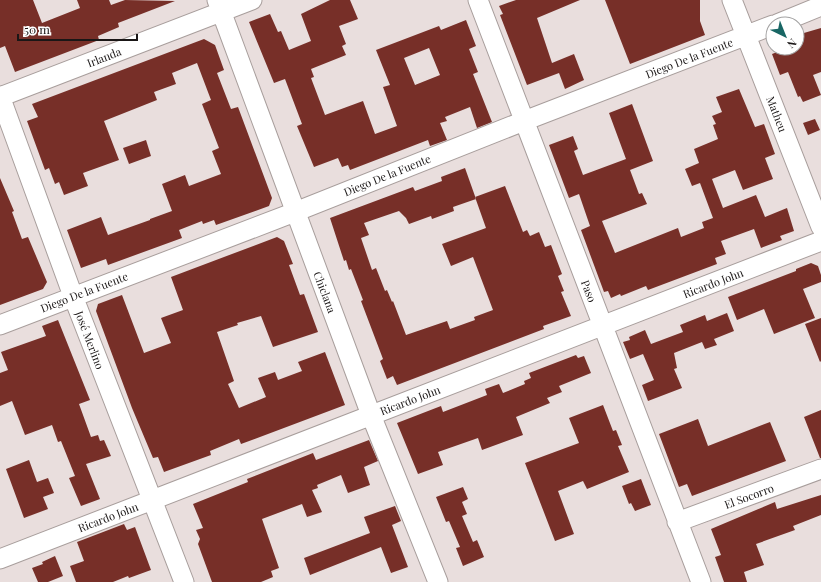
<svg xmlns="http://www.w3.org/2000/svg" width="821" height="582" viewBox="0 0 821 582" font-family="'Playfair Display',serif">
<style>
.building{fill:#772f28;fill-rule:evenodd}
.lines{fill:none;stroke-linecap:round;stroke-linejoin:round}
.minor-casing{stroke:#a89e9c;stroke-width:21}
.minor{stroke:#fff;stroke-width:19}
.labels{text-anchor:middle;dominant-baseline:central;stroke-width:4;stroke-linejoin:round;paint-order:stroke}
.street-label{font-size:11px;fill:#1a1616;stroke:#fff}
</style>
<rect width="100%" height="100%" fill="#e9dedd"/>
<path class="building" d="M0 0H33L42 23 80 8 77 0H109L111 5 125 0 175 1 118 23 119 27 98 36 99 40 15 72 5 46 0 48Z
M330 0H350L358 19 339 26 346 44 342 46 346 55 311 69 314 77 311 78 325 115 363 101 375 134 397 126 383 87 390 85 376 50 439 26 441 30 466 20 476 46 469 49 478 72 473 74 492 122 477 128 470 107 445 117 447 121 440 123 447 140 430 146 428 140 350 170 348 165 342 167 338 158 314 167 297 126 302 124 285 79 274 83 249 22 270 14 278 32 281 31 289 50 311 41 301 14ZM429 48 440 75 415 85 404 58Z
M516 0H580L537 18 552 63 574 54 584 80 565 89 559 73 527 85 500 15 503 14 499 6Z
M605 0H700V21L705 35 630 64Z
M821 28V72L813 75 821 95 803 102 800 96 798 97 788 72 780 75 772 54 788 48H797V35Z
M204 39 215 45 224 70 217 73 231 109 238 107 272 198 269 206 216 225 214 220 203 224 202 221 179 230 182 238 108 265 106 259 81 268 67 230 101 217 108 235 150 220V219L172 211 162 184 185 175 189 186 221 174 212 151 219 148 202 104 211 100 197 63 172 73 176 84 154 92 157 100 104 121 119 160 83 173 88 186 64 195 59 182 55 184 49 168 45 170 27 121 38 117 32 104Z
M739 89 755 127 764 124 775 154 765 158 773 179 743 190 735 170 712 179 723 208 756 195 765 217 787 208 794 231 780 236 782 240 761 248 754 229 721 241 726 254 715 258 717 264 648 290 646 286 621 296 620 294 611 298 608 291 604 292 581 230 590 226 579 194 569 198 549 145 573 136 578 149 574 151 583 175 626 159 609 113 632 104 653 161 630 170 639 194 642 193 647 204 602 221 615 253 678 228 681 237 704 228 702 222 713 218 700 183 692 186 685 169 699 163 694 149 718 139 713 125 716 124 712 116 722 112 716 97Z
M815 119 820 130 808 135 803 123Z
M146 140 151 156 129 164 123 148Z
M465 168 476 199 453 207 454 211 432 219 431 216 409 224 406 218 399 211 364 223 369 235 361 238 372 270 376 268 385 291 387 290 392 302 393 301 406 335 447 321 450 329 475 320 474 317 493 310 473 257 451 266 442 244 486 228 475 197 505 186 523 232 527 230 530 236 539 232 545 247 551 245 562 274 558 276 564 291 561 292 571 316 543 326 544 329 397 385 393 376 387 379 380 361 383 359 361 301 363 300 351 269 349 270 346 260 344 261 330 218 413 187 415 191 442 181 441 177Z
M0 178 14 211 12 212 22 239 28 237 47 282 43 289 0 305Z
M277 237 284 241 293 264 289 265 300 295 304 294 318 332 273 347 261 316 237 323 238 325 217 332 234 381 228 384 239 408 266 397 258 378 275 372 278 380 302 371 298 362 325 352 345 405 241 444 239 439 210 451 211 455 164 472 158 457 153 458 132 408 96 311 98 304 122 295 144 353 171 343 161 318 183 310 171 277Z
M811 263 818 266 821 275V282L803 289 815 318 774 334 764 309 737 320 728 297 796 271V269Z
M727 313 734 331 714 339 717 345 705 349 702 342 674 353 677 368 674 369 682 388 648 401 642 385 654 380 643 354 630 359 623 342 630 340 629 337 645 330 651 344 683 332 680 325 705 315 707 321Z
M821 318V361L820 362 805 324Z
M58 320 90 400 79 404 91 437 98 435 100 441 104 440 111 456 86 464 100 499 81 506 69 478 75 476 61 441 58 442 52 425 25 435 12 401 0 406V373L8 370 1 352 46 336 42 326Z
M576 355 578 358 584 356 591 373 559 386 562 392 547 398 550 403 516 417 523 435 482 450 478 438 438 452 443 465 418 474 397 423 441 406 443 412 487 395 485 389 499 384 503 393 525 384 524 381 531 378 529 373Z
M603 405 613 431 616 430 622 445 618 446 629 472 587 489 583 481 558 491 574 534 555 541 525 463 579 443 569 418Z
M821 410V458H820L804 417Z
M698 419 708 446 770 422 786 461 692 496 687 484 679 487 659 434Z
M369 440 378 461 364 467 370 485 348 493 341 475 317 485 318 488 312 490 322 512 307 517 302 504 262 519 279 568 271 571 273 577 261 582H212L198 544 200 539 196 530 203 528 193 504 248 482 247 479 313 453 316 460Z
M29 460 37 482 48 478 54 493 43 497 48 509 24 518 6 469Z
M641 479 651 505 635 511 631 503 629 504 622 486Z
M463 487 468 499 462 502 467 514 462 516 473 542 477 540 484 557 463 566 456 548 460 547 449 521 446 522 436 497Z
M821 495V515L793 526 795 530 756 544 764 565 744 572 747 582H724L715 557 721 555 711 529 775 502 777 509Z
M395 506 401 521 392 525 408 567 391 573 381 547 310 575 304 558 370 533 364 517Z
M124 524 127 530 135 527 151 570 129 578 128 576 113 582H76L70 566 84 561 77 542Z
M55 556 63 576 48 582H38L32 568 43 564 42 562Z"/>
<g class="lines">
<defs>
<path id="minor" d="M217 0 371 415 438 582
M478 0 701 582
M732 0 821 227
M777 24 821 6
M0 96 73 296 184 582
M0 97 252 0
M0 325 295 212 524 121 773 25
M677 522 821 469
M0 559 821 241"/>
</defs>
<use href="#minor" class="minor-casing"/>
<use href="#minor" class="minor"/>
</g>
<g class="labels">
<g class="street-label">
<text transform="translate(104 57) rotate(-21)">Irlanda</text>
<text transform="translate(689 58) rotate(-21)">Diego De la Fuente</text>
<text transform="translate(777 114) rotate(69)">Matheu</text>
<text transform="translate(387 175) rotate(-22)">Diego De la Fuente</text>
<text transform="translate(713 283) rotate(-21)">Ricardo John</text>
<text transform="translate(589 291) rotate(69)">Paso</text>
<text transform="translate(84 292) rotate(-21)">Diego De la Fuente</text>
<text transform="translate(325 292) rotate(69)">Chiclana</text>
<text transform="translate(90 340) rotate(69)">José Merlino</text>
<text transform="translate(410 400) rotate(-21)">Ricardo John</text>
<text transform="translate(749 496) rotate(-20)">El Socorro</text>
<text transform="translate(108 517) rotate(-21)">Ricardo John</text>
</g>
</g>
<g transform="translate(785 36) rotate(137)"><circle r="19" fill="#ffffff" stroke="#a3a2a2"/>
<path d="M0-3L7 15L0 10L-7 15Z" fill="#186664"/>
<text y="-6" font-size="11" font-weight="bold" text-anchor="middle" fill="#1a1616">N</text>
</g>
<path d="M18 34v6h119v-6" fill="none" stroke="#1a1616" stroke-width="2"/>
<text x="24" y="34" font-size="12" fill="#1a1616" stroke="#ffffff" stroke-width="3" paint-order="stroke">50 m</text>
</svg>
